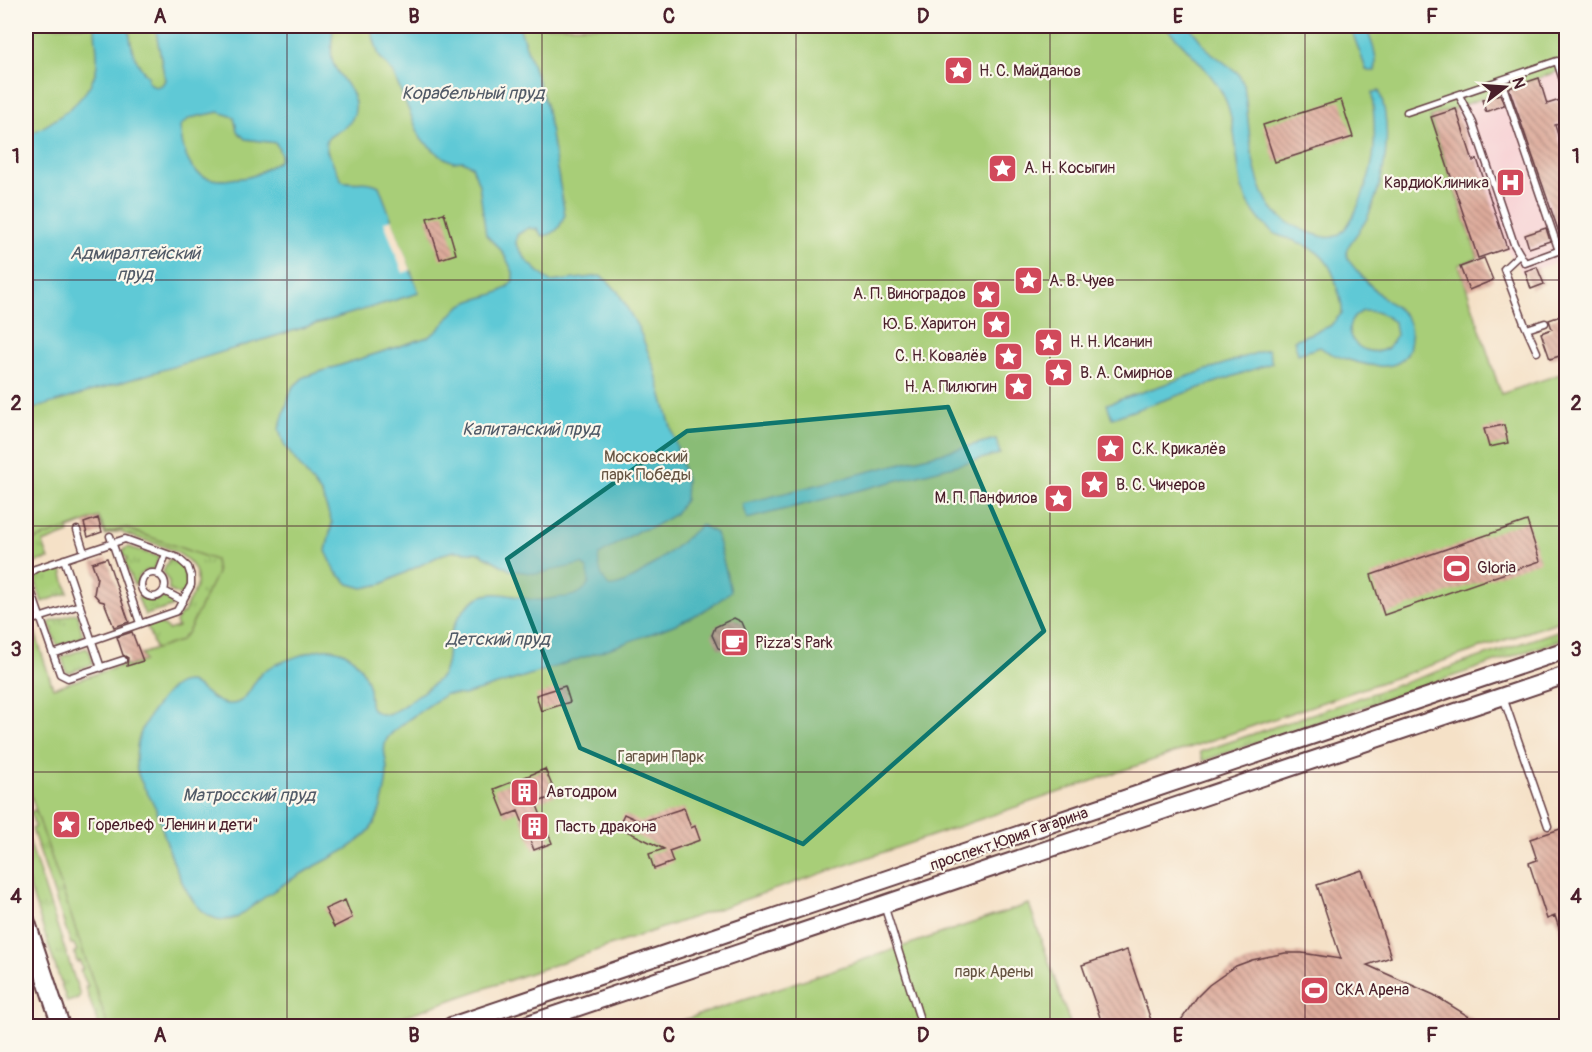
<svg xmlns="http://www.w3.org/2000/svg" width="1592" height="1052" viewBox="0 0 1592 1052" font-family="Pangolin,sans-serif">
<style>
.built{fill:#f7cfd3}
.grass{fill:url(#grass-tufts);stroke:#797652;stroke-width:1.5}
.green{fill:#a8ce78;stroke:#797652;stroke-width:1.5}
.water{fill:#5ec9d6;stroke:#547480;stroke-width:1.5;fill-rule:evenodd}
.pier{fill:#f5e1c7}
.building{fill:url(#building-back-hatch)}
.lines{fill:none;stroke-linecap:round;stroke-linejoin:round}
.lane-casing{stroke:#643c42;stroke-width:9}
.secondary-casing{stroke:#643c42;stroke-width:20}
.lane{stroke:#fff;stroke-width:6}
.secondary{stroke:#fff;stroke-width:16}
.marked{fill:#0f766e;fill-opacity:0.2;stroke:#0f766e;stroke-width:4.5;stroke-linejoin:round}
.grid{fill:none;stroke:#4a1f2b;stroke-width:1.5;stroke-opacity:0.55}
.labels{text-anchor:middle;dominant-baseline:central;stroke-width:4.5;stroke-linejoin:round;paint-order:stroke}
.poi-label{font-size:16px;fill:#4a1f2b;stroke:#fbf7ec;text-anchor:start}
.park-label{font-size:16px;fill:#665442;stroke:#fbf7ec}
.street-label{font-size:16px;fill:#4a1f2b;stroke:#fbf7ec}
.water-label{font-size:18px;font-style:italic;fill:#515a67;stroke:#fbf7ec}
.neatline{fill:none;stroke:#4a1f2b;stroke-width:2}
.grid-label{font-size:20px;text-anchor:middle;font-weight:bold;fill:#4a1f2b}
</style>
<defs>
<pattern id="grass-tufts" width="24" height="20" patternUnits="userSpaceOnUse" patternTransform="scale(1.5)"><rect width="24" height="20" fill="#a8ce78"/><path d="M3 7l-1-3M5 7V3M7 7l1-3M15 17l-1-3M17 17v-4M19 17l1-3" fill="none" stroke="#92b068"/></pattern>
<pattern id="building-back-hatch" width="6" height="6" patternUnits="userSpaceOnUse" patternTransform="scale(1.5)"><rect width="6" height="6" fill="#ddab9b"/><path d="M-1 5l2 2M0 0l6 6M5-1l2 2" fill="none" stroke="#b58b7f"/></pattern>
</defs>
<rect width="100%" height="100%" fill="#fbf7ec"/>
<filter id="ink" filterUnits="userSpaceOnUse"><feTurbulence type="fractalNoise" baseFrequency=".0167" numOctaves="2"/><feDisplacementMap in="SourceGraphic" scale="12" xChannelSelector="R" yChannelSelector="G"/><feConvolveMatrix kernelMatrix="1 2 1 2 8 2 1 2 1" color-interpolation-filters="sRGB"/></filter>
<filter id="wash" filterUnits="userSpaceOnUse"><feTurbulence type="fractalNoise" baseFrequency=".008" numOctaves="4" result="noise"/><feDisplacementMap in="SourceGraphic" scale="24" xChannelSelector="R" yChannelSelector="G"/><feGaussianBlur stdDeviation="1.35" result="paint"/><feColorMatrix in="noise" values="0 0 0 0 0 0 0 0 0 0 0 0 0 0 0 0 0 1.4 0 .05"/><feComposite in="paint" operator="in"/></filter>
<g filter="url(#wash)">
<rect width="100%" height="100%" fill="#f5e1c7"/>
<path class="built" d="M1565 69 1566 74V259L1523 274 1507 249 1478 258 1430 117Z"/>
<path class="grass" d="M26 449 217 559 221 565 196 622 162 669 147 626 158 623 166 627 168 630 178 627 176 622 181 614 184 613C186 602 196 594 197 582 199 550 146 542 125 534L121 531 105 535 98 518 68 529 69 533 43 543 49 559 39 561 26 570Z
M129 547 159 557 154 569 145 571 138 577V583L134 585 125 563 127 558 123 555 124 549Z
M169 559C187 564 194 582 181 596L169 590V582L163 572Z
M58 567 62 570 68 593 42 602 34 577Z
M142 596C149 602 157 602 164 597L175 603 171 607 145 615 138 598Z
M75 613 78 615 83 637 61 645H57L52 632 53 629 49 626 50 622Z
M1566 628V638L1203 761 1200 752Z
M86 648 90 652 93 664 69 673 66 672 62 657Z
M35 810 138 1026H99L85 987 88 986 80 970 82 969 80 961 77 962 74 952 77 951 74 944H71L32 829 35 827 31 814 28 815 27 813Z
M26 832 80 995 77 999 67 1002 26 876Z"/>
<path class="green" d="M26 26H1566V74L1564 69 1430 117 1478 258 1459 265 1501 394 1566 372V619L375 1026H108L26 781V605L53 688 126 664 127 667 144 661 141 654 180 641 188 632 217 573 215 560 125 528 106 533 99 517 26 543Z
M1029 904 1071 1026H666Z"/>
<path class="water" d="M95 26H129C130 45 135 64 148 76V82L156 87 162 85 165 80 155 26H333C333 38 329 52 333 63 340 81 364 97 352 119 346 130 333 132 326 140L327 151 342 181C354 185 368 179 379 186L419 293 26 411V136C55 122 93 99 97 64 98 51 95 38 95 26ZM219 112 234 117 237 131 245 139 276 143 281 155 279 161C271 165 263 171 255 175 248 178 239 178 232 179 193 185 183 160 180 126L190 118Z
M370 26H519L546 105 565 215C560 227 557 234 543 236L537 229 528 228 517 235 516 244 527 261 550 282 600 276 608 281 618 292 639 329 654 367 686 480 685 500 674 515 653 527 638 531 599 555C597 564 602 580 609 586 630 589 684 540 701 525L716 533 731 591C701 618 663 629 625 643 572 662 518 679 464 695L446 694C432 704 395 726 387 739 381 749 387 759 387 770 387 783 381 813 374 824 358 849 327 858 303 873 280 885 259 901 238 917 188 938 167 840 156 809 150 795 136 779 136 763 136 754 137 741 141 732 145 720 168 686 181 683 184 682 187 682 190 682 203 688 214 704 229 704 249 705 251 681 264 671 271 665 313 650 323 649 349 647 364 666 369 689 370 695 369 702 371 707 374 713 381 715 387 714 397 712 405 704 414 698 423 691 435 685 442 675 449 664 446 652 449 640 452 626 463 607 476 599 495 587 517 599 538 600 547 600 556 597 565 597 575 596 584 593 589 582L587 569 582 564 536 574 510 570 480 553 455 551 443 554 382 584 363 588 349 584 336 572 326 551 332 523 322 495 284 445 279 429 292 388 304 377 428 337C443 329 447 317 459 307 474 295 502 299 513 280V272L506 258 501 250 486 235 479 185 472 166 463 161 453 162 441 156 421 139 393 73 379 56Z
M1165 26H1189L1209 51 1238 73 1244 85C1250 124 1248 165 1267 201 1276 218 1293 227 1311 233 1317 235 1326 239 1333 237 1353 233 1370 176 1373 158 1376 137 1374 114 1372 93L1379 90C1393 129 1386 176 1369 214 1364 227 1353 237 1347 249 1347 253 1347 256 1348 259 1351 265 1376 292 1382 297 1396 308 1411 314 1411 335 1411 375 1375 368 1349 360 1339 357 1327 353 1320 347L1298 354 1294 340 1330 326 1342 313C1343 303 1339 296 1337 286 1331 262 1319 249 1295 241 1288 238 1281 237 1274 233 1259 222 1248 205 1242 188 1236 161 1236 126 1226 101 1215 74 1184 47 1165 26ZM1363 311 1379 312 1394 322 1396 335 1388 348C1361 363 1331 327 1363 311Z
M1350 26H1366C1370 39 1379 56 1375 71H1368L1366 69Z
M1268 349 1272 363 1112 418 1107 404Z
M996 439 1000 454 747 519 742 504Z"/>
<path class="pier" d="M392 219 411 270 403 273 384 222Z"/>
<g id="blocks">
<path class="building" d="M1539 78 1547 104 1563 99 1566 109V122L1555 125 1566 161V243L1563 244 1509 88Z
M1500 94 1504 105 1486 112 1482 100Z
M1341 100 1353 137 1275 162 1263 125Z
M1456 109 1473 161 1477 159 1507 248 1478 258 1431 117Z
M444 213 456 254 440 259 427 218Z
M1546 228 1550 241 1529 248 1525 235Z
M1484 258 1493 280 1469 290 1460 267Z
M1537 267 1544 284 1531 289 1525 271Z
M1566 314V354L1550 359 1541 333 1552 329 1549 320Z
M1504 425 1508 443 1489 447 1484 429Z
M98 518 102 532 88 537 84 523Z
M1527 521 1540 561 1384 615 1371 575Z
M107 558 129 622 114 627 104 602 100 601 94 594 97 577 92 563Z
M734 618 742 622 748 636 744 643 726 651 718 648 712 635 715 627Z
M132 632 143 661 127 666 128 658 123 655 117 637Z
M565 686 570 702 541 711 536 695Z
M545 769 556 795 536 803 552 843 534 850 518 811 505 816 494 789Z
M684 808 691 828 695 826 700 840 669 851 673 862 654 869 649 854 664 849 618 827 624 814 641 822Z
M1566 827V943H1564L1555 916 1547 919 1529 863 1537 860 1530 839Z
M1362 870 1391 957 1367 965 1434 995 1484 1026H1177L1197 997 1209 985 1236 966 1252 960 1285 953H1302L1341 959 1317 885Z
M345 900 352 918 334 927 325 909Z
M1127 950 1153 1026H1103L1082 965Z"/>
</g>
</g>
<g filter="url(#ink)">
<use href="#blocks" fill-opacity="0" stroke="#643c42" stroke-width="1.5"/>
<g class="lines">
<defs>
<path id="lane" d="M1501 80 1559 251
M1459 95 1473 123 1514 244 1525 263 1566 248
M1407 112 1557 61 1566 90
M1520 254 1504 269 1524 323 1537 352
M1527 329 1545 323
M77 530 84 552
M110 536 140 623
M64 559 101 668
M141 585a12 12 0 1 1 24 0a12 12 0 1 1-24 0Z
M158 575 166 554
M164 591 183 601
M26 622 80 605
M53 654 28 582 29 573 35 569 125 539 178 558 188 567 191 576V585L177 611 53 654 60 674 68 678 123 660
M1503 697 1548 826
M884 905 922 1026"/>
<path id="secondary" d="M26 920 61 1026
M451 1026 1566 650
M522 1026 1566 675"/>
</defs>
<use href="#lane" class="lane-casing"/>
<use href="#secondary" class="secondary-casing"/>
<use href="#lane" class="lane"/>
<use href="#secondary" class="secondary"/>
</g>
</g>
<path class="marked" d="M948 407 1044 631 803 844 580 748 507 559 687 431Z"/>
<path class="grid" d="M287 26V1026M542 26V1026M796 26V1026M1050 26V1026M1305 26V1026M26 280H1566M26 526H1566M26 772H1566"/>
<defs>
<symbol id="sight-square" viewBox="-11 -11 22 22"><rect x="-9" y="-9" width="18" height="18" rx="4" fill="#d1495b" stroke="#fbf7ec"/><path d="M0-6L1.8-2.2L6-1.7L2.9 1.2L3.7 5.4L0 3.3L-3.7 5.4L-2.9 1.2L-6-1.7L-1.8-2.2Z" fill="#fff"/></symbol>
<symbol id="hospital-square" viewBox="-11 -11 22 22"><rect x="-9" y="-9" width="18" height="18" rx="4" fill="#d1495b" stroke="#fbf7ec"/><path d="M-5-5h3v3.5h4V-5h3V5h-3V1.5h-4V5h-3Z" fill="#fff"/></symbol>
<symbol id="stadium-square" viewBox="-11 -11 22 22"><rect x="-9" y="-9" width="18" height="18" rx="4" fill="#d1495b" stroke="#fbf7ec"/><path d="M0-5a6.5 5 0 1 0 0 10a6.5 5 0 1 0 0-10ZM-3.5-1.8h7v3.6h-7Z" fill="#fff"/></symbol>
<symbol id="cafe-square" viewBox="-11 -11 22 22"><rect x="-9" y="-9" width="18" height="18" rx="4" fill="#d1495b" stroke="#fbf7ec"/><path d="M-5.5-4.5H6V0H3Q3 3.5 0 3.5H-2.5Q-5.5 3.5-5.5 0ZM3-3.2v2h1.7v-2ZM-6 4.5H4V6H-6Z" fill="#fff"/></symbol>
<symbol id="building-square" viewBox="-11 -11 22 22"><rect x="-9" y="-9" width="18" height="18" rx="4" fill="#d1495b" stroke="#fbf7ec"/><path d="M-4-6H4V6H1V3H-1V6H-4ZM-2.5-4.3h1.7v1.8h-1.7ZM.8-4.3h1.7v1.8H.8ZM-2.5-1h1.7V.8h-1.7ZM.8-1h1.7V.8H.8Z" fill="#fff"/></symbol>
</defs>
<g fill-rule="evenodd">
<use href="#sight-square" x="942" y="54" width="33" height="33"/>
<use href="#sight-square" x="986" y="152" width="33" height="33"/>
<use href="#hospital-square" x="1494" y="166" width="33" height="33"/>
<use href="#sight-square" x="1012" y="264" width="33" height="33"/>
<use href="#sight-square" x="970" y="278" width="33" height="33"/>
<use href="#sight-square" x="980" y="308" width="33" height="33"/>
<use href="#sight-square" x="1032" y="326" width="33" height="33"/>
<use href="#sight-square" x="992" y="340" width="33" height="33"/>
<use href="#sight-square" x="1042" y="356" width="33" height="33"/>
<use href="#sight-square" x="1002" y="370" width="33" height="33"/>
<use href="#sight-square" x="1094" y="432" width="33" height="33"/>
<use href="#sight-square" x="1078" y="468" width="33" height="33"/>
<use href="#sight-square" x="1042" y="482" width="33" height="33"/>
<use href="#stadium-square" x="1440" y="552" width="33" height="33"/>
<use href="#cafe-square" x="718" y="626" width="33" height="33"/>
<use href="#building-square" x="508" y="776" width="33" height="33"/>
<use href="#sight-square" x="50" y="808" width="33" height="33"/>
<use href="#building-square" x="518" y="810" width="33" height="33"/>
<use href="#stadium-square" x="1298" y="974" width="33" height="33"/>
</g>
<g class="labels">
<g class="poi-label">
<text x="979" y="71">Н. С. Майданов</text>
<text x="1024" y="168">А. Н. Косыгин</text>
<text x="1489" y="183" text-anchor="end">КардиоКлиника</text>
<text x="1049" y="281">А. В. Чуев</text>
<text x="966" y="294" text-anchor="end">А. П. Виноградов</text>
<text x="976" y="324" text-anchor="end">Ю. Б. Харитон</text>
<text x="1070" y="342">Н. Н. Исанин</text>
<text x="987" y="356" text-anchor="end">С. Н. Ковалёв</text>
<text x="1080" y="373">В. А. Смирнов</text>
<text x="997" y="387" text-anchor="end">Н. А. Пилюгин</text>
<text x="1132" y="449">С.К. Крикалёв</text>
<text x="1116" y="485">В. С. Чичеров</text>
<text x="1038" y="498" text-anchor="end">М. П. Панфилов</text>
<text x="1477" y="568">Gloria</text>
<text x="755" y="643">Pizza's Park</text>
<text x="546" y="792">Автодром</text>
<text x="88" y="825">Горельеф "Ленин и дети"</text>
<text x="556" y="827">Пасть дракона</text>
<text x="1335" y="990">СКА Арена</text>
</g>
<g class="park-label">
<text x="646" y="457">Московский<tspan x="646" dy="18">парк Победы</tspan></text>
<text x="661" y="757">Гагарин Парк</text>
<text x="994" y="972">парк Арены</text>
</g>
<g class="street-label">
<text transform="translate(1009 839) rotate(-19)">проспект Юрия Гагарина</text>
</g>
<g class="water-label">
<text x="473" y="93">Корабельный пруд</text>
<text x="135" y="253">Адмиралтейский<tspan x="135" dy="21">пруд</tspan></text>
<text x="531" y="429">Капитанский пруд</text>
<text x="498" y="639">Детский пруд</text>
<text x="249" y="795">Матросский пруд</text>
</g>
</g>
<rect width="1592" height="1052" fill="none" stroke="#fbf7ec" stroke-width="66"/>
<g transform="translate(1505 87) rotate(73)" stroke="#fbf7ec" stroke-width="4.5" paint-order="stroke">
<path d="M0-4.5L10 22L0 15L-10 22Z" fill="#4a1f2b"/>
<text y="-9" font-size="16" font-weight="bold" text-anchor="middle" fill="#4a1f2b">N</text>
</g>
<rect x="33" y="33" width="1526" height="986" class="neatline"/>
<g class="grid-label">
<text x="160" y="23">A</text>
<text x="414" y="23">B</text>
<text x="669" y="23">C</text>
<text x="923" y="23">D</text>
<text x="1178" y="23">E</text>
<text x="1432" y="23">F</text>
<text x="16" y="163">1</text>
<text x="1576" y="163">1</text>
<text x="16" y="410">2</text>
<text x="1576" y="410">2</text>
<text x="16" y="656">3</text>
<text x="1576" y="656">3</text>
<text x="16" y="903">4</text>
<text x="1576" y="903">4</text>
<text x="160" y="1042">A</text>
<text x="414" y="1042">B</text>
<text x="669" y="1042">C</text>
<text x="923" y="1042">D</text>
<text x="1178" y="1042">E</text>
<text x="1432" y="1042">F</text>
</g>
</svg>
